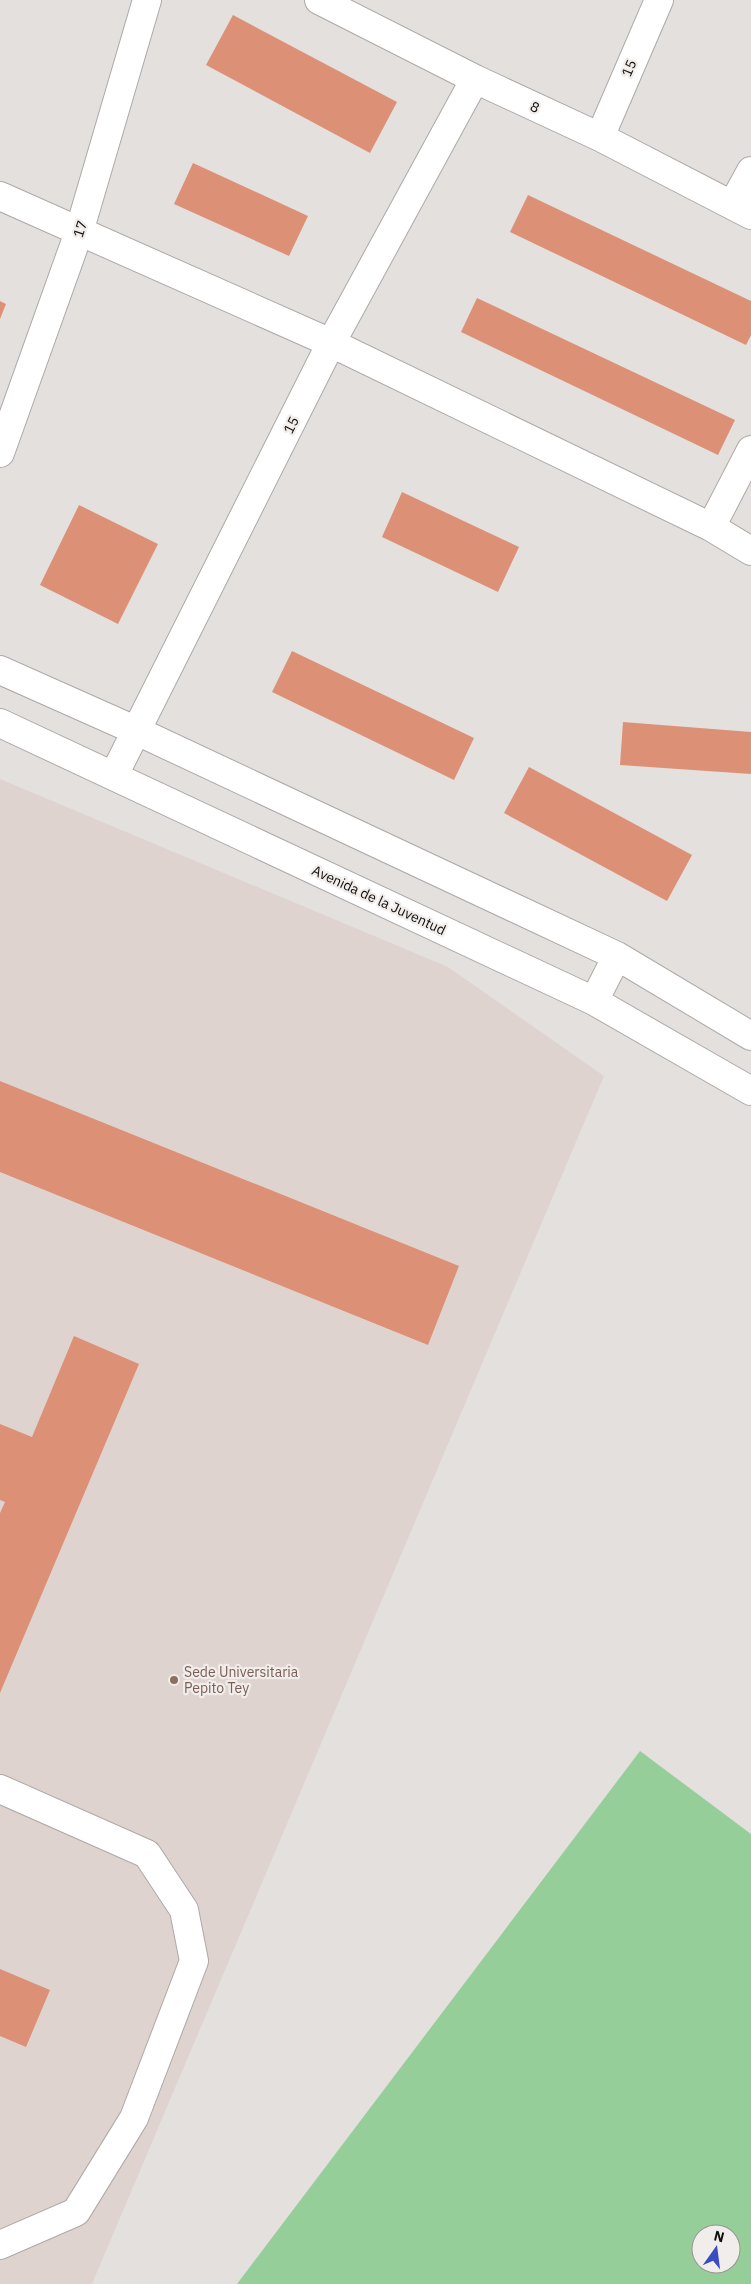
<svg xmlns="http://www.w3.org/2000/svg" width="751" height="2284" viewBox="0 0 751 2284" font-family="'IBM Plex Sans',sans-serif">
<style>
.built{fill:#dfd3cf}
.green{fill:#96ce99;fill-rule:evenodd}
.building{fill:#dc9177}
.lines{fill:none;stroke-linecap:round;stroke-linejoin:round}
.minor-casing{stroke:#ada9a8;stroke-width:30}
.major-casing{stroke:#ada9a8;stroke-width:30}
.minor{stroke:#fff;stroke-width:28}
.major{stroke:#fff;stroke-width:28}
.education-dot{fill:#8d6e63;stroke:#f1edeb;stroke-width:2}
.labels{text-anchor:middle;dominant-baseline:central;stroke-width:4.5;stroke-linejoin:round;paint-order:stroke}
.street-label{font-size:14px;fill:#121110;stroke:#f1edeb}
.education-label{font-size:14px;fill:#785e54;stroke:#f1edeb;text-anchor:start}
</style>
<rect width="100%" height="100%" fill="#e4e0de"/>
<path class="built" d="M0 779 448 967 604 1076 92 2284H0Z"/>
<path class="green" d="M640 1751 751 1834V2284H237ZM701 2234H731V2264H701Z"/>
<path class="building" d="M233 15 397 102 370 153 206 65Z
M193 163 308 216 289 256 174 204Z
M528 195 751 301V335L746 345 510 232Z
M477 298 735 420 718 455 461 332Z
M0 301 6 304 0 319Z
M402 492 519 547 498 592 382 537Z
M79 505 158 544 118 624 40 585Z
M292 651 474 738 454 780 272 692Z
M623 722 751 732V774L620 765Z
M529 767 692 855 667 901 504 813Z
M0 1081 459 1266 428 1345 0 1172Z
M74 1336 139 1364 0 1693V1513L5 1502 0 1500V1424L32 1437Z
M0 1969 50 1990 26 2047 0 2036Z"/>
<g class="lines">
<defs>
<path id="minor" d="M319 0 475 79 600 137 751 215
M600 137 659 0
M0 196 331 343 711 527 751 551
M733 204 751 171
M0 453 79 232 147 0
M711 527 751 450
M114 775 331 343 475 79
M0 1789 147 1854 184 1910 194 1961 134 2118 76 2212 0 2245"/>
<path id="major" d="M0 670 137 731 617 956 751 1036
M0 723 594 1001 751 1091
M594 1001 617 956"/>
</defs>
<use href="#minor" class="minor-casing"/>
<use href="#major" class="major-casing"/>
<use href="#minor" class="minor"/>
<use href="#major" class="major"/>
</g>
<circle class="education-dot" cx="174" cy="1680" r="5"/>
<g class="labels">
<g class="street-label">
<text transform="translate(629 68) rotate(-67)">15</text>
<text transform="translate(535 107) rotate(25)">8</text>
<text transform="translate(80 229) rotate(-72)">17</text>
<text transform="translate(291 425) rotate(-63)">15</text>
<text transform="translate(379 900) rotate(25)">Avenida de la Juventud</text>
</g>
<g class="education-label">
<text x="184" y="1672">Sede Universitaria<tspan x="184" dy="16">Pepito Tey</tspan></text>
</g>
</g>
<g transform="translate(716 2249) rotate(14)"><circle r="24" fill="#f1edeb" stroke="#989593"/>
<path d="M0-4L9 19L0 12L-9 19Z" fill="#3a4dc0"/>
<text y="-8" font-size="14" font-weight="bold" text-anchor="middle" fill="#121110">N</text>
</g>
</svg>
